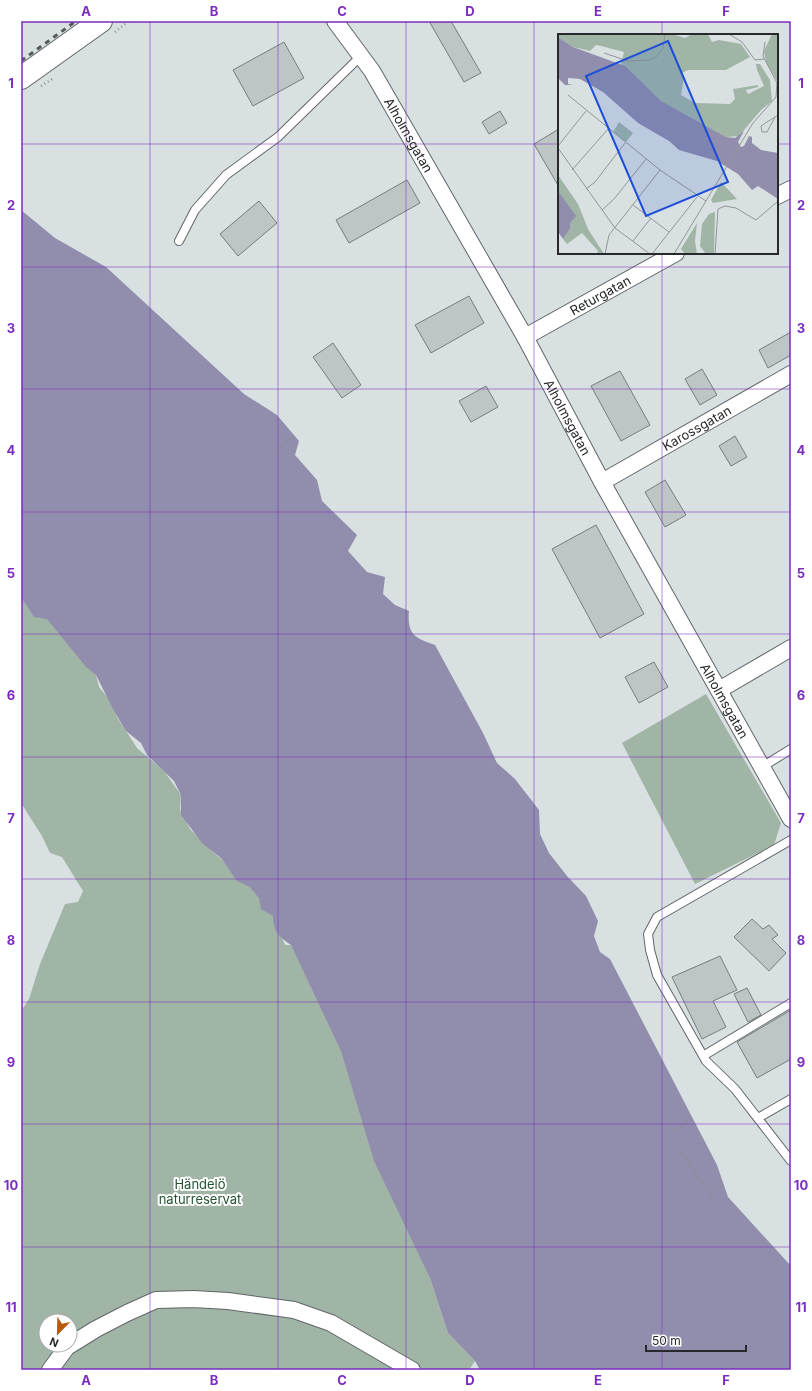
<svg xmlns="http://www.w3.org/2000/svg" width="812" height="1391" viewBox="0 0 812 1391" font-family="Inter,sans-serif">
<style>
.green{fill:#a0b5a6;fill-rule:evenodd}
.water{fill:#908eac}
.building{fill:#bec6c5;stroke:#777d7d}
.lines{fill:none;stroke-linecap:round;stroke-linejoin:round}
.lane-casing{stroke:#606668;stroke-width:10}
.street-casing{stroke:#606668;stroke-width:18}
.secondary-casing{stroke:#606668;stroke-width:24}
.path{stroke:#888d8e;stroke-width:2.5;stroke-dasharray:1 3;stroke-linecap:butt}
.lane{stroke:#fff;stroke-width:8}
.street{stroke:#fff;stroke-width:16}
.secondary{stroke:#fff;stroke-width:22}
.rail{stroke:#56595b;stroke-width:3;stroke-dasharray:5 5;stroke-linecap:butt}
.grid{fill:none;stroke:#7b2cbf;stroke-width:1;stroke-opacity:0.55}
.labels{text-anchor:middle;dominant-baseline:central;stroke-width:4;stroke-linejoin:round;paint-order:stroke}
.street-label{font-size:13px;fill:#262829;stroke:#fff}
.park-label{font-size:13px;fill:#245435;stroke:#fff}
.inset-road{fill:none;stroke:#919698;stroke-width:1}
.view{fill:#1d4ed8;fill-opacity:0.15;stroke:#1d4ed8;stroke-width:2}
.inset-edge{fill:none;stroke:#262829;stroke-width:2}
.neatline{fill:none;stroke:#7b2cbf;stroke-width:1.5}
.grid-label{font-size:13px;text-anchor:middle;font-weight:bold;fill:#7b2cbf}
</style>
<rect width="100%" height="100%" fill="#d9e0e2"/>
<path class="green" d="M21 589 45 615 88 668 96 675 99 687 113 704 117 717 137 748 164 771 181 795 180 809 190 829 215 854 252 884 267 902 285 945H291L328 1016 430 1278 448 1333 475 1361 469 1370H21V1011L29 999 40 964 65 904 78 902 83 891 62 857 50 853 42 836 21 803ZM46 1321H70V1345H46Z
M706 694 781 823 774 845 695 884 622 743Z"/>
<path class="water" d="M21 210 55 238 106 267 244 394 277 415 299 441 295 455 317 480 322 501 357 535 348 551 367 572 385 577 383 594 395 605 409 611C407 635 415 638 435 645L483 733 497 763 515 779 539 810 540 834 549 853 567 876 586 896 598 921 594 936 600 952 610 959 717 1165 728 1197 791 1266V1370H480L475 1361 448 1333 430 1278 374 1161 341 1051 291 945C279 937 273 931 273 916L261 909 259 898 250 887 237 881 222 859 202 843 181 815V795L174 781 147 755 141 743 126 731 113 709 96 675 86 667 47 619 34 617 21 597Z"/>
<path class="building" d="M429 21H451L481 73 464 82Z
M284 42 304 78 253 106 233 70Z
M500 111 507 123 489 134 482 122Z
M559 129V187L534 144Z
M407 180 420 203 349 243 336 220Z
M259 201 277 223 238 256 220 234Z
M469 296 484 323 431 353 415 325Z
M791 332V355L768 368 759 350Z
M333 343 361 385 342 398 313 357Z
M702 369 717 395 700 405 685 379Z
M620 371 650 425 621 441 591 386Z
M486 386 498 407 471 422 459 401Z
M735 436 747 457 731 466 719 446Z
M665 480 686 515 665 527 645 492Z
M596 525 644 614 600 638 552 549Z
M654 662 668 687 639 703 625 677Z
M752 919 763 929 769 925 778 935 772 939 786 953 769 971 734 937Z
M720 956 737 990 713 1001 726 1027 702 1039 672 977Z
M747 988 761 1015 748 1022 734 994Z
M791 1010V1059L757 1078 737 1042Z"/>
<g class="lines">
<defs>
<path id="lane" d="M179 241 195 210 226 175 278 137 361 56
M762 767 791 749
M791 840 657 917 648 934 650 950 657 975 706 1061 735 1089 791 1161
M703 1056 791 1003
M758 1118 791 1099"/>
<g id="street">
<path id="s1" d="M335 21 372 71 525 337 602 482 791 819"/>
<path d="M777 196 791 189"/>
<path id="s2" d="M525 337 676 253"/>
<path id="s3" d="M602 482 791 374"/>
<path d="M719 690 791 648"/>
<path d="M50 1370 67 1347 96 1329 127 1313 156 1300 193 1299 228 1301 294 1310 331 1323 412 1370"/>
</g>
<path id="secondary" d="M21 78 101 21"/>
</defs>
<use href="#lane" class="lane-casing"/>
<use href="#street" class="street-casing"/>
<use href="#secondary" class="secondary-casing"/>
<path class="path" d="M115 32 129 21
M41 86 54 78
M259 466 294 436
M670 1133 692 1118
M682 1153 715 1202
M707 1190 723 1180"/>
<use href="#lane" class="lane"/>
<use href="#street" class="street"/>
<use href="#secondary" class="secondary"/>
<path class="rail" d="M21 61 76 21"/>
</g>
<path class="grid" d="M150 21V1370M278 21V1370M406 21V1370M534 21V1370M662 21V35M21 144H559M777 144H791M662 253V1370M21 267H791M21 389H791M21 512H791M21 634H791M21 757H791M21 879H791M21 1002H791M21 1124H791M21 1247H791"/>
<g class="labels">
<g class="street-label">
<text stroke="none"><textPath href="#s1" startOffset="136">Alholmsgatan</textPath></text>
<text stroke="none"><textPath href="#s2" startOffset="86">Returgatan</textPath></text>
<text stroke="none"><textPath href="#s1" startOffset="460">Alholmsgatan</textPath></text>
<text stroke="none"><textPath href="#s3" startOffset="109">Karossgatan</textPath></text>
<text stroke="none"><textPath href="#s1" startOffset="784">Alholmsgatan</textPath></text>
</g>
<g class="park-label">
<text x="200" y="1184">Händelö<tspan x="200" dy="15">naturreservat</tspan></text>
</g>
</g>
<g transform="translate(558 34)">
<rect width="220" height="220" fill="#d9e0e2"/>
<path d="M0 0H114L127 4 134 0H150L154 8 161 6 183 10 192 23 168 36H130L124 39 126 43 123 61 137 69 172 70 177 65 175 55 200 51V53L188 56 190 60 206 52 199 36 198 30H202L212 46 214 67 203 76 181 102 168 103 104 68 89 56 63 30 66 18 43 12 38 11 32 17 15 13 0 3ZM214 0H220V49L208 28 206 17ZM61 88 75 99 68 108 55 98ZM0 141 20 170 30 195 46 220H39L40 217 24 199 9 210 5 205 12 195V189L0 157ZM163 148 179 165 155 169 153 166ZM157 178 156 219 148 220 142 212 144 190 151 180ZM139 189 137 207 139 220H127L123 215Z" fill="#a0b5a6"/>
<path d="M0 3 15 13 67 32 103 67 168 103 177 104 186 97 180 108 183 113 186 112 191 102 194 103V109L203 116 220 119V165L200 152 194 156 180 140 159 127 121 116 111 107 80 89 45 58 22 45 10 44V50L15 51H7L0 44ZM0 157 18 182 12 189V195L5 205 0 198Z" fill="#908eac"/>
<path class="inset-road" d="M171 0 184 8 197 26 206 25M46 19 70 27 91 26 98 23 105 14 107 0M10 61 102 136 148 167M217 83 209 98H204L203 92 220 81M0 112 28 77M0 114 57 194 92 220M14 136 50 95M28 155 37 148 67 109M75 171 111 198M44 176 56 165 88 125M75 207 93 184M47 220 51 201 102 136M94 220 139 163M116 220 195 89 218 63 219 49 205 22 207 8M157 220 160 175 167 172 178 174 198 186 219 168"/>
<path class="view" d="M110 7 170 148 88 182 28 42Z"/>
<rect width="220" height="220" class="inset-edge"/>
</g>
<rect width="812" height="1391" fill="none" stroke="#ffffff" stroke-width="44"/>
<g transform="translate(58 1333) rotate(203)"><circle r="19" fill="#ffffff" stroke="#a8a9a9"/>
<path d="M0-3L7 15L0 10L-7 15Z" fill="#b75a09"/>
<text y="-6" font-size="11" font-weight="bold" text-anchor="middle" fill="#262829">N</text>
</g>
<path d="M646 1345v6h100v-6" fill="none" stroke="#262829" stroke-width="2"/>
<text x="652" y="1345" font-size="12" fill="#262829" stroke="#ffffff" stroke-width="3" paint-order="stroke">50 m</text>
<rect x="22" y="22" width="768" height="1347" class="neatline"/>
<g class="grid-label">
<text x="86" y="16">A</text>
<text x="214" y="16">B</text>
<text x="342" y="16">C</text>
<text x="470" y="16">D</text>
<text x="598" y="16">E</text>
<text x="726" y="16">F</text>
<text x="11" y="88">1</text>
<text x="801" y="88">1</text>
<text x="11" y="210">2</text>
<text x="801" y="210">2</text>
<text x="11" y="333">3</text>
<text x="801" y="333">3</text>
<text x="11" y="455">4</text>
<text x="801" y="455">4</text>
<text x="11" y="578">5</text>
<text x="801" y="578">5</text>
<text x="11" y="700">6</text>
<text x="801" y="700">6</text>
<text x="11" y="823">7</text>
<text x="801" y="823">7</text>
<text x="11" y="945">8</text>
<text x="801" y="945">8</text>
<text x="11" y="1067">9</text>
<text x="801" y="1067">9</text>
<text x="11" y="1190">10</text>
<text x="801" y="1190">10</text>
<text x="11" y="1312">11</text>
<text x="801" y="1312">11</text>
<text x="86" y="1385">A</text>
<text x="214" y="1385">B</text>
<text x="342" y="1385">C</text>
<text x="470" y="1385">D</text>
<text x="598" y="1385">E</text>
<text x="726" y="1385">F</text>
</g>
</svg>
